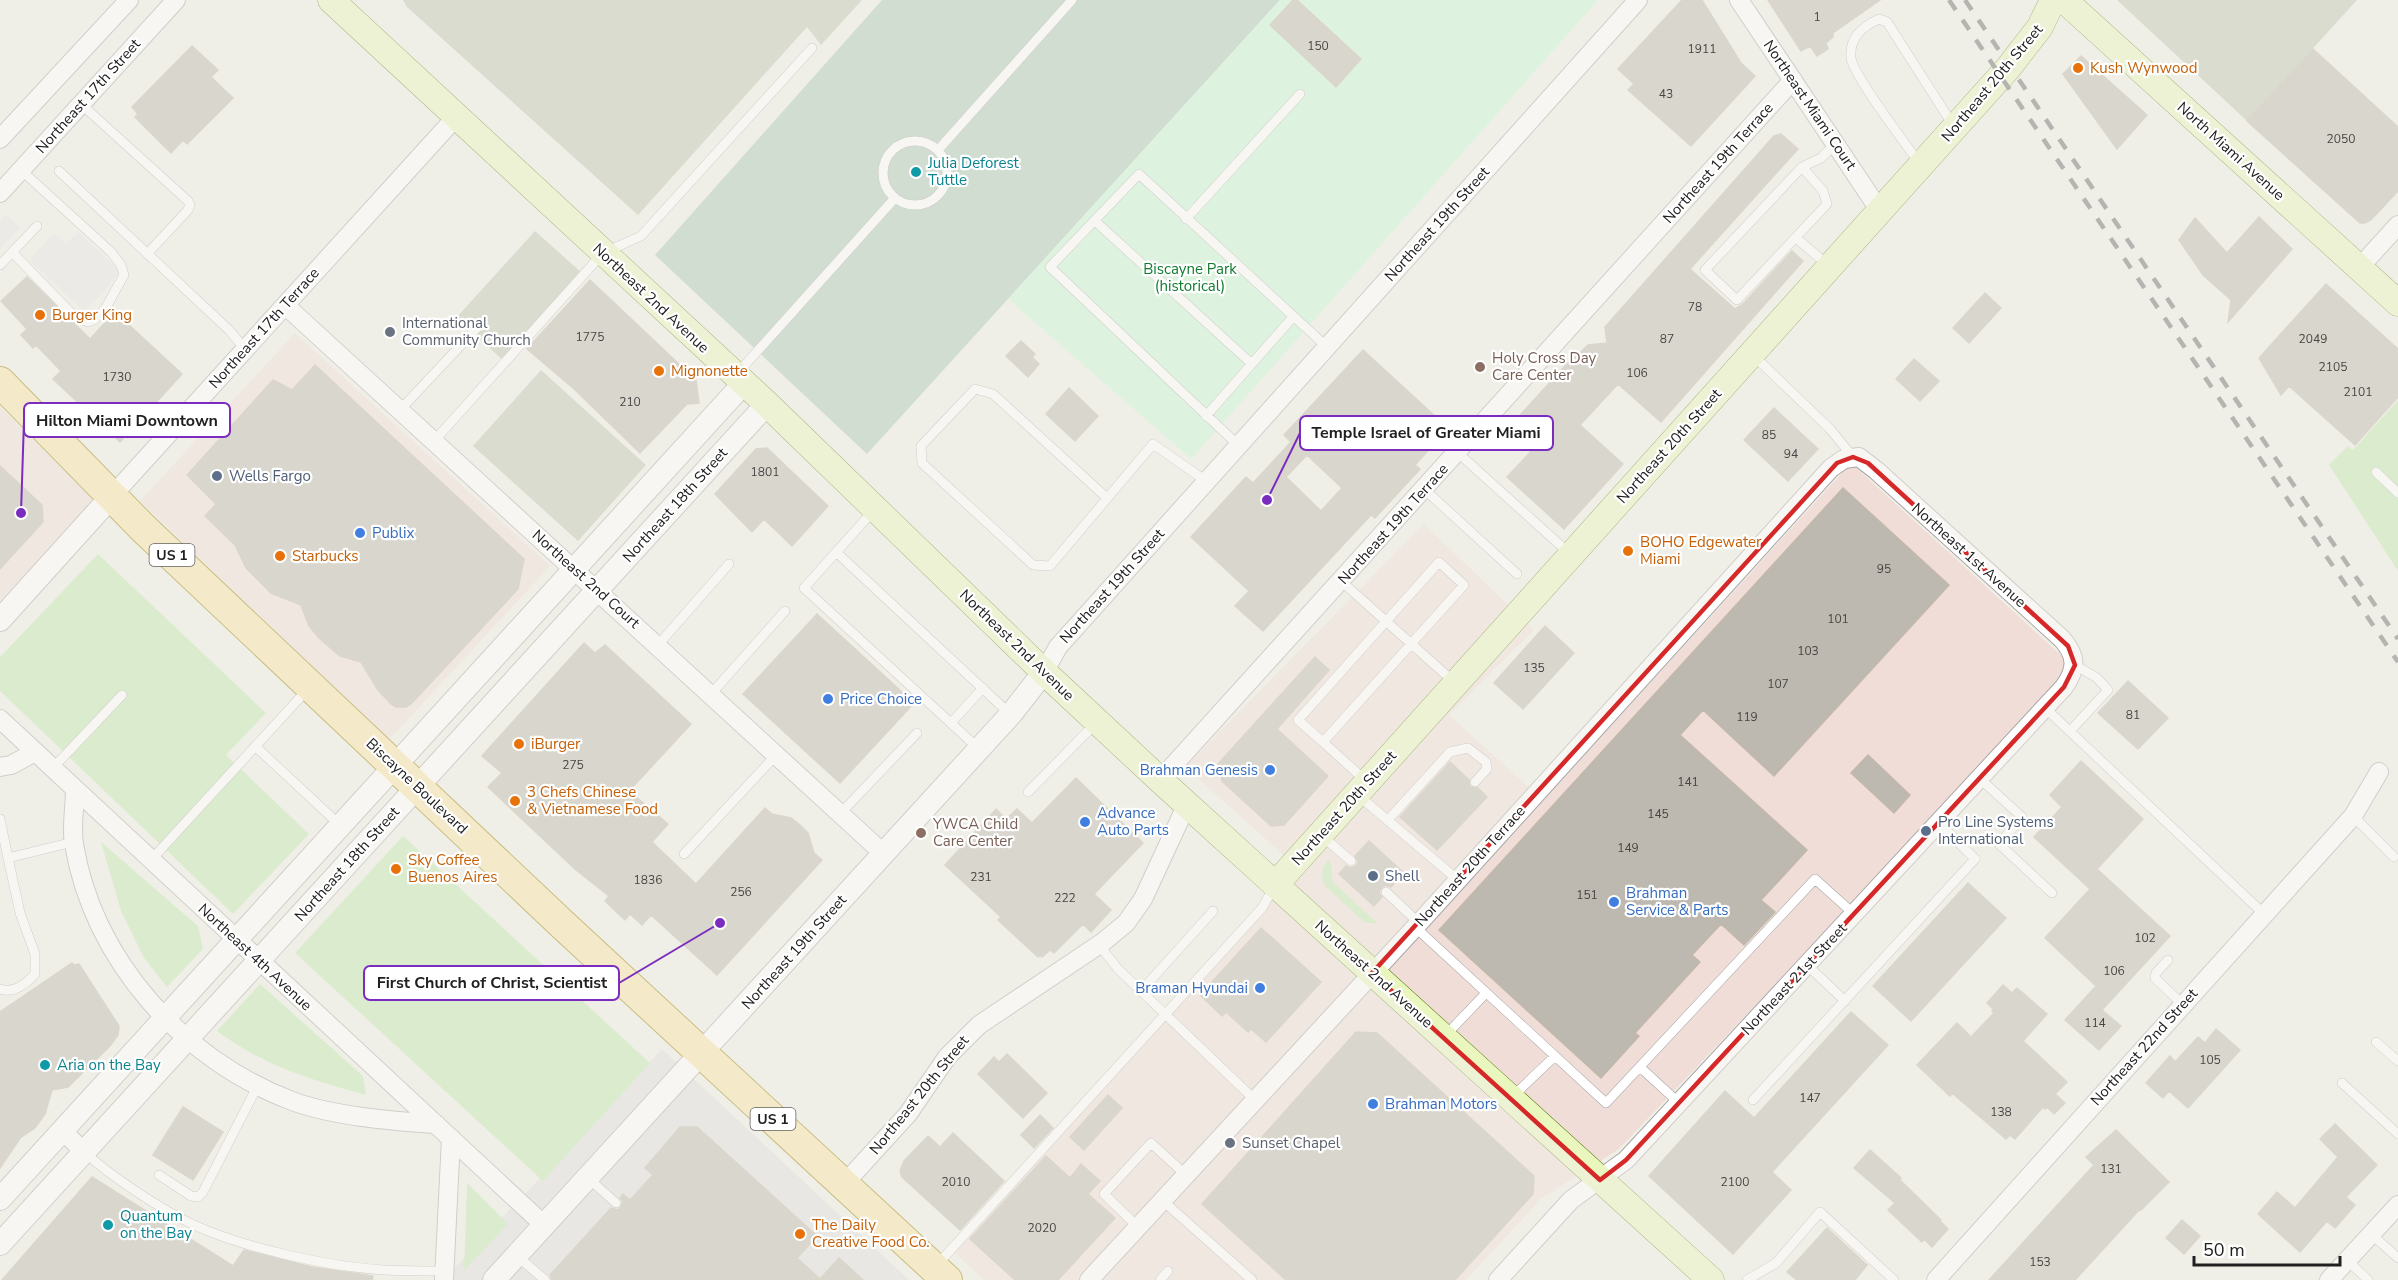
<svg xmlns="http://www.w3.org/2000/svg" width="2398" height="1280" viewBox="0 0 2398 1280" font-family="'Nunito Sans',sans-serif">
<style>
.residential{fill:#dedddd}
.commercial{fill:#f0ddd7}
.construction{fill:#c1c5b3}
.grass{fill:#c0e8b0}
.cemetery{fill:#a9c8b4}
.park{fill:#c7f8d4}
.parking{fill:#e4e4e4}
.building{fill:#bdb8b0;stroke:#c2b9aa;stroke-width:1.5;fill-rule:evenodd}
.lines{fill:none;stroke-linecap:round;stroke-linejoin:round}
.service-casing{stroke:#a7a7a7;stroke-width:10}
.minor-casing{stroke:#a7a7a7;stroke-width:20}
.tertiary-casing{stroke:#a7a7a7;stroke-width:24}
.secondary-casing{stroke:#547509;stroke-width:27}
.primary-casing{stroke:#968306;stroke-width:32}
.service{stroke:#fff;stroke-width:9}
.minor{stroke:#fff;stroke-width:18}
.tertiary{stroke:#fff;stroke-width:22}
.secondary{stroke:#e9f7be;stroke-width:26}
.primary{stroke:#f8e5a4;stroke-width:30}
.rail{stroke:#6e6e6e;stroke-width:4.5;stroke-dasharray:12 12;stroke-linecap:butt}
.marked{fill:none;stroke:#d62828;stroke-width:4.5;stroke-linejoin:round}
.food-dot{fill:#e8710a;stroke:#fff;stroke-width:2}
.culture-dot{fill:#0f9aa8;stroke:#fff;stroke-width:2}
.worship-dot{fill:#6b7280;stroke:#fff;stroke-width:2}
.education-dot{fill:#8d6e63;stroke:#fff;stroke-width:2}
.service-dot{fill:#5c6f8a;stroke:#fff;stroke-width:2}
.shop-dot{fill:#3f7fe0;stroke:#fff;stroke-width:2}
.labels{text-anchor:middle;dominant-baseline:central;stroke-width:4.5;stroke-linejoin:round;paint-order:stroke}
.number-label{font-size:12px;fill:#474644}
.shield{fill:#fff;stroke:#636363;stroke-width:1.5}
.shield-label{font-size:14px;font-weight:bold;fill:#202020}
.food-label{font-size:15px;fill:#c56008;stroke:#fff;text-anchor:start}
.street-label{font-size:15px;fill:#202020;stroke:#fff}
.culture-label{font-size:15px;fill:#0d838f;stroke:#fff;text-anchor:start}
.park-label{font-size:15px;fill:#107c2f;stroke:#fff}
.worship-label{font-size:15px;fill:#5b616d;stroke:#fff;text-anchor:start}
.education-label{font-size:15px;fill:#785e54;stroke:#fff;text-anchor:start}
.service-label{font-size:15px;fill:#4e5e75;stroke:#fff;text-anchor:start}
.shop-label{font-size:15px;fill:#366cbe;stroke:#fff;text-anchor:start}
.leader{fill:none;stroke:#7b2cbf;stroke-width:2}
.callout-dot{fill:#7b2cbf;stroke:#fff;stroke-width:2}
.callout{fill:#fff;stroke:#7b2cbf;stroke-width:2}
.callout-label{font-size:16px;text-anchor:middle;font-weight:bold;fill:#202020}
</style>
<rect width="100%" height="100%" fill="#f0efe7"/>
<path class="residential" d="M662 1049 909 1280H443Z"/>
<path class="commercial" d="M295 333 550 566 389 740 140 501Z
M0 406 94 501 0 601Z
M1851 463 2075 668 1619 1149 1541 1199 1466 1280H984L955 1253 1299 869 1185 767 1424 524 1534 630 1449 715 1543 800Z"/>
<path class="construction" d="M403 0H862L821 45 807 27 638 215 407 7Z
M2117 0H2357L2247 121Z
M535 231 582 273 503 360 456 318Z
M541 370 646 465 578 541 473 446Z"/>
<path class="grass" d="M2398 400V571L2329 465 2348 446 2353 450Z
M98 554 266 713 226 755 309 834 233 914 0 691V657Z
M403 836 650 1063 543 1181 295 953Z
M101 842 198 926 203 949 167 987 144 958 121 911Z
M1328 860 1331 864 1332 881 1378 924 1364 922 1325 886 1322 877 1323 868Z
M260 984 363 1076 366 1095C310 1080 264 1066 217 1031Z
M467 1183 508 1224 464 1271Z"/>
<path class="cemetery" d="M882 0H1280L867 454 655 255Z"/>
<path class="park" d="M1280 0H1598L1191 459 1008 299Z"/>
<path class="parking" d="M6 214 20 227 0 249V221Z
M78 232 120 271 103 293 84 311 29 260 54 233 66 244Z"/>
<path class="building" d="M1293 0H1297L1361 59 1336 87 1270 25Z
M1682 0H1702L1741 63 1755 76 1691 146 1628 90 1634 84 1618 69Z
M1768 0H1880L1833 33V37L1826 43 1828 49 1817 56 1810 46 1801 51Z
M192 46 218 70 211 77 233 98 187 144 183 140 171 153 135 117 138 114 132 107Z
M2313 49 2398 127V191L2371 220 2365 223H2360L2247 121Z
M2081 56 2147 115 2117 149 2063 74Z
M1781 134 1798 149 1690 269 1735 309 1742 305 1792 251 1803 261 1661 422 1618 384 1580 425 1623 464 1564 529 1507 477 1537 445 1513 423 1574 356 1576 357 1588 345 1607 343 1605 327 1774 136Z
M2259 217 2292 249 2228 322 2231 300 2203 275 2179 240 2195 218 2227 253Z
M27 277 90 339 115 312 182 374 120 442 53 379 61 371 36 345 33 348 21 335 27 329 1 301Z
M590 280 696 380 699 403 687 404 640 453 573 388 527 349Z
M2326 284 2398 349V397L2355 445 2289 386 2281 395 2259 358Z
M1985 293 2001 308 1969 343 1953 328Z
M1021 341 1035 354 1032 357 1039 364 1028 377 1006 356Z
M1363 350 1448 428 1415 465 1420 469 1375 518 1371 515 1263 631 1235 606 1249 591 1191 537 1246 477 1253 483 1291 442 1284 435ZM1307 455 1342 488 1321 511 1286 477Z
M1914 359 1939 381 1920 401 1896 379Z
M315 365 524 559 518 589 412 703 406 707H396L391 704 378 690 361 662 340 656 320 639 309 626 301 605 271 593 246 568 235 545 205 516 216 504 187 475 273 380 292 390Z
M1069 388 1098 416 1075 441 1046 414Z
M1774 408 1818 449 1788 481 1744 440Z
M767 448 828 506 792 546 764 519 752 532 715 494 756 449Z
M0 466 42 505 43 522 0 569Z
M1843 488 1949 585 1774 776 1703 710 1680 735 1807 850 1761 900 1775 912 1744 945 1721 924 1692 955 1700 962 1635 1033 1639 1036 1601 1078 1439 930Z
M817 614 914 703 840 783 743 694Z
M1545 626 1574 653 1523 709 1494 683Z
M584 643 595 653 605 645 691 724 629 791 668 824 652 842 696 884 765 808 772 814 791 818 800 825 808 833 814 853 822 860 717 975 651 915 642 925 630 914 625 920 605 901 609 896 576 870 488 787 502 773 482 756Z
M1315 657 1329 670 1277 729 1328 776 1284 825 1271 826 1222 781 1218 764Z
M2128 681 2168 718 2138 749 2098 713Z
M1868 755 1910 795 1894 813 1851 773Z
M2081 761 2143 819 2097 869 2170 936 2102 1010 2121 1026 2099 1050 2065 1020 2096 986 2045 938 2090 889 2034 837 2062 807 2050 795Z
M1450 762 1469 780 1470 787 1478 788 1487 797 1437 850 1400 817Z
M1076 778 1143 843 1094 894 1111 910 1091 932 1083 924 1054 953 1050 950 1042 957 1040 955 1038 957 998 920 1001 917 945 865 996 809 1006 819 1017 809 1032 823Z
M1369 841 1404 873 1391 887 1385 885 1381 888 1379 893 1382 897 1374 906 1339 874 1346 866 1350 868 1356 866 1358 862 1355 856Z
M1968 883 2006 918 1911 1021 1873 986Z
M1261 928 1321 982 1266 1042 1251 1029 1248 1032 1226 1012 1222 1016 1200 995Z
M72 963 74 965 79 964 119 1026 118 1035 110 1046 68 1087 52 1090 45 1114 35 1128 21 1137 0 1168V1012Z
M2003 985 2012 993 2017 988 2047 1014 2023 1041 2067 1082 2055 1094 2065 1103 2054 1114 2047 1107 2045 1109 2043 1107 2015 1139 2010 1135 2006 1139 1952 1093 1950 1096 1917 1065 1957 1023 1971 1037 1994 1013 1992 1011 1993 1009 1987 1003Z
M1851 1012 1888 1045 1772 1172 1791 1190 1733 1254 1649 1176 1725 1091 1754 1118Z
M2216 1029 2240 1050 2188 1108 2169 1091 2163 1098 2146 1083 2170 1056 2175 1062 2198 1037 2205 1043Z
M1356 1032 1377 1033 1534 1176 1533 1194 1455 1280H1286L1202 1204Z
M1007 1054 1047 1093 1023 1118 978 1074 994 1057 999 1062Z
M1108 1095 1122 1108 1084 1150 1070 1137Z
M183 1107 223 1132 193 1180 153 1155Z
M1040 1115 1053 1128 1034 1148 1021 1135Z
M2335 1124 2377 1165 2346 1197 2355 1205 2335 1228 2327 1221 2300 1252 2258 1214 2277 1192 2295 1208 2338 1157 2320 1139Z
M680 1127H697L817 1236 797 1258 820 1279 839 1258 863 1280H552L550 1275 611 1208 618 1210 621 1207 623 1201 620 1198 623 1194 630 1200 653 1175 645 1168Z
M2116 1130 2169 1182 2141 1210 2140 1209 2075 1280H1989L2094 1165 2086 1157Z
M953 1133 1004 1181 960 1230 902 1177 900 1171 904 1161 928 1136 940 1147Z
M1870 1150 1901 1178 1900 1180 1941 1220 1940 1221 1948 1229 1932 1247 1924 1239 1922 1242 1888 1210 1895 1203 1854 1168Z
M1046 1156 1070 1178 1081 1164 1100 1181 1088 1194 1115 1218 1058 1280H1015L970 1239Z
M92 1177 233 1266 244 1250 312 1267 373 1276 372 1280H2Z
M2182 1220 2200 1236 2184 1254 2166 1238Z
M1827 1228 1867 1265 1855 1280H1797L1787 1272Z"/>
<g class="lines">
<defs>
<path id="service" d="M81 104 188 201 190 205 188 210 147 254
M883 173a32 32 0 1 1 64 0a32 32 0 1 1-64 0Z
M938 150 1072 0
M1920 164C1907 146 1853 75 1851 58 1849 38 1863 26 1879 19L1887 22 1953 125
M1802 167 1823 191 1827 204 1737 300 1705 270 1802 167 1821 158 1836 143
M59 171 229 330 245 349
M1186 219 1300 94
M1095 221 1252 364
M1796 238 1828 265
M12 252 76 318 88 322 94 320 105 309 124 275 121 265 111 252 21 170
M0 265 37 226
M1752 354 1830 429 1853 457
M736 375 895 198
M400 410 477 328
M1206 416 1293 317
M434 441 603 253 641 236 812 48
M1238 445 1050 267 1139 174 1327 347
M1457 452 1569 553
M2376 472 2398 493
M1424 489 1517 574
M1107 498 993 394 975 389 921 446 922 463 1033 565 1050 566 1153 444 1206 481
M874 510 804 588 979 749
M836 552 1010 714
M1341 581 1454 682
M658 645 729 564
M711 694 785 611
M2044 707 2264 914
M951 723 983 688
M2071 730 2108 690 2097 678 2075 665
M1323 742 1298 720 1439 562 1464 585 1323 742 1366 781
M255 746 341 826
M53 768 122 695
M1979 778 2022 817 1999 844 2052 893
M1028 792 1096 723
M1359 796 1458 880
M841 813 917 733
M2353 816 2394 857
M0 819 8 858
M1388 820 1450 752 1468 748 1486 762 1487 769 1475 782
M1321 835 1351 861
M684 854 777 754
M151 860 307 690
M1386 892 1419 923
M1415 927 1606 1103 1815 879 1854 914
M1099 945 1118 969 1255 1100
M2168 960 2156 973 2155 978 2182 1004
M1807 965 1845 1001
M0 989C14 994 26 984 35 974V954L20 913 8 858 73 842
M1141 991 1213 911
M1444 1037 1486 993
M2376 1042 2398 1061
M1641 1068 1679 1103
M2342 1083 2398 1134
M1511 1098 1555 1056
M1753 1100 1975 859 1938 822
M84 1152C112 1177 160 1209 194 1225 244 1248 330 1267 385 1270 404 1271 424 1271 444 1271
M159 1175 191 1196 198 1197 203 1192 258 1085
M588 1178 616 1203
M1162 1200 1252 1280
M1138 1227 1104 1194 1151 1143 1186 1175
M2371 1234 2398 1258
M516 1255 545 1280
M2347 1260 2368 1280
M936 1266 1262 908 1274 887
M1160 1280 1168 1271
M1747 1280 1776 1263 1820 1212 1894 1280"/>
<path id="minor" d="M1739 0 1880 211
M0 139 129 0
M0 193 176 0
M2359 268 2398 225
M286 306 884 854
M111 497 456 117
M1044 672 1058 647 1638 0
M0 719 544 1225
M0 767 11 765 35 752
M1160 780 1793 80
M75 789C75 807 71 827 74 844 93 960 183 1060 292 1101 332 1116 392 1121 436 1124
M63 1131 84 1152
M844 1184 908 1114 947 1057 979 1025 1103 942 1126 923 1143 899 1187 804
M444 1280 451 1138
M1089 1280 1419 923 1831 468 1844 459 1859 457 1877 471 2062 639C2077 656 2077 669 2064 687L1626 1160 1571 1200 1498 1280
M1936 1280 2353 816 2379 772
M2329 1280 2398 1205"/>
<path id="tertiary" d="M0 620 111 497
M0 1199 744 383
M0 1244 767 404
M494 1280 1011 714 1044 672"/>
<path id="secondary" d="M331 0 767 404 1044 672 1160 780 1711 1280
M2064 0 2398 303
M1275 885 2009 67 2040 27 2053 0"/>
<path id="primary" d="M0 382 143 528 562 924 947 1280"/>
</defs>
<use href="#service" class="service-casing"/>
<use href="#minor" class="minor-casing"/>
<use href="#tertiary" class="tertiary-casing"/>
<use href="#secondary" class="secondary-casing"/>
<use href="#primary" class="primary-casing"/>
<use href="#service" class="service"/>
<use href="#minor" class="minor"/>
<use href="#tertiary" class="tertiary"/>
<use href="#secondary" class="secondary"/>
<use href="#primary" class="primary"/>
<path class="rail" d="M1949 0 2398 662
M1965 0 2398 639"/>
</g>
<path d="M0 0H2398V1280H0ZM1853 457 1868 463 2068 646 2075 665 2064 687 1626 1160 1600 1180 1372 973 1837 463Z" fill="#f0efe7" fill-opacity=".55" fill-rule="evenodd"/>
<path class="marked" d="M1853 457 1868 463 2068 646 2075 665 2064 687 1626 1160 1600 1180 1372 973 1837 463Z"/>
<g class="food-dot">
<circle cx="2078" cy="68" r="6"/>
<circle cx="40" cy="315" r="6"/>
<circle cx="659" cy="371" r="6"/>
<circle cx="1628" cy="551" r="6"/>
<circle cx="280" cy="556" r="6"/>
<circle cx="519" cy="744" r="6"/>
<circle cx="515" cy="801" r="6"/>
<circle cx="396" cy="869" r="6"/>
<circle cx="800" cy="1234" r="6"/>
</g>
<g class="culture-dot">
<circle cx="916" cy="172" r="6"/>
<circle cx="45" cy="1065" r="6"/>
<circle cx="108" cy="1225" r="6"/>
</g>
<g class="worship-dot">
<circle cx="390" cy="332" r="6"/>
<circle cx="1230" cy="1143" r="6"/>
</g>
<g class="education-dot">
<circle cx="1480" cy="367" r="6"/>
<circle cx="921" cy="833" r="6"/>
</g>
<g class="service-dot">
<circle cx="217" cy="476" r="6"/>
<circle cx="1926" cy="831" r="6"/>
<circle cx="1373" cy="876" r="6"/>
</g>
<g class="shop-dot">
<circle cx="360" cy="533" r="6"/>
<circle cx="828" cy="699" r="6"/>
<circle cx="1270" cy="770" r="6"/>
<circle cx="1085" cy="822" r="6"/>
<circle cx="1614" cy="902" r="6"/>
<circle cx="1260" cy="988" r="6"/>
<circle cx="1373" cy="1104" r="6"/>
</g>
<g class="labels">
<g class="number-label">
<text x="1817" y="17">1</text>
<text x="1318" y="46">150</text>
<text x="1702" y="49">1911</text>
<text x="1666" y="94">43</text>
<text x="2341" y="139">2050</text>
<text x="1695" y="307">78</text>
<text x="590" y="337">1775</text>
<text x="1667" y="339">87</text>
<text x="2313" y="339">2049</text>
<text x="2333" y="367">2105</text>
<text x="1637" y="373">106</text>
<text x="117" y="377">1730</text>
<text x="2358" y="392">2101</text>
<text x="630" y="402">210</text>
<text x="1769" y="435">85</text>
<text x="1791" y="454">94</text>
<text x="765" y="472">1801</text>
<text x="1884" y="569">95</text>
<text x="1838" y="619">101</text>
<text x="1808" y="651">103</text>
<text x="1534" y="668">135</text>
<text x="1778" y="684">107</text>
<text x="2133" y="715">81</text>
<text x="1747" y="717">119</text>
<text x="573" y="765">275</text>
<text x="1688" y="782">141</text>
<text x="1658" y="814">145</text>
<text x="1628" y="848">149</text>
<text x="981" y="877">231</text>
<text x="648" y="880">1836</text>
<text x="741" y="892">256</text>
<text x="1587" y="895">151</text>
<text x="1065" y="898">222</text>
<text x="2145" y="938">102</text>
<text x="2114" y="971">106</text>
<text x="2095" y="1023">114</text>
<text x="2210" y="1060">105</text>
<text x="1810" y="1098">147</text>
<text x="2001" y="1112">138</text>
<text x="2111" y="1169">131</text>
<text x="956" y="1182">2010</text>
<text x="1735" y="1182">2100</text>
<text x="1042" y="1228">2020</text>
<text x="2040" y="1262">153</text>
</g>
<g class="shield">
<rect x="149.5" y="544" width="45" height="22" rx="4.5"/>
<rect x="750.5" y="1108" width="45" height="22" rx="4.5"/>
</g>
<g class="shield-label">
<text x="172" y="555">US 1</text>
<text x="773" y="1119">US 1</text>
</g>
<g class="food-label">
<text x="2090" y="68">Kush Wynwood</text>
<text x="52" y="315">Burger King</text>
<text x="671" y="371">Mignonette</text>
<text x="1640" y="542">BOHO Edgewater<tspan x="1640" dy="17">Miami</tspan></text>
<text x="292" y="556">Starbucks</text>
<text x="531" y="744">iBurger</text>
<text x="527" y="792">3 Chefs Chinese<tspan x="527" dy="17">&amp; Vietnamese Food</tspan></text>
<text x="408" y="860">Sky Coffee<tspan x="408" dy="17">Buenos Aires</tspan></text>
<text x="812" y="1225">The Daily<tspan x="812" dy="17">Creative Food Co.</tspan></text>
</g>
<g class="street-label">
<text transform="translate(1992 83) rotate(-50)">Northeast 20th Street</text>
<text transform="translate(88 96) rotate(-48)">Northeast 17th Street</text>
<text transform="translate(1810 105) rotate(56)">Northeast Miami Court</text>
<text transform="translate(2231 151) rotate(42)">North Miami Avenue</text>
<text transform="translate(1718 163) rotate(-48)">Northeast 19th Terrace</text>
<text transform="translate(1437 224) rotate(-48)">Northeast 19th Street</text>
<text transform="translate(651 298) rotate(43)">Northeast 2nd Avenue</text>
<text transform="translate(264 328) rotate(-48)">Northeast 17th Terrace</text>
<text transform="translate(1669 446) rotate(-48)">Northeast 20th Street</text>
<text transform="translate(675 505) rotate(-48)">Northeast 18th Street</text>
<text transform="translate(1393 524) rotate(-48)">Northeast 19th Terrace</text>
<text transform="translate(1969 555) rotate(42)">Northeast 1st Avenue</text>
<text transform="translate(586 579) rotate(42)">Northeast 2nd Court</text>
<text transform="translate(1112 586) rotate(-48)">Northeast 19th Street</text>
<text transform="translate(1017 645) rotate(44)">Northeast 2nd Avenue</text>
<text transform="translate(417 786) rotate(43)">Biscayne Boulevard</text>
<text transform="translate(1344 808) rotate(-48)">Northeast 20th Street</text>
<text transform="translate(347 864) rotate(-48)">Northeast 18th Street</text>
<text transform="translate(1470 866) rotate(-48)">Northeast 20th Terrace</text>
<text transform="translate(794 952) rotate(-48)">Northeast 19th Street</text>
<text transform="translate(255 957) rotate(43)">Northeast 4th Avenue</text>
<text transform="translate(1374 974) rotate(42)">Northeast 2nd Avenue</text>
<text transform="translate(1794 979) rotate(-47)">Northeast 21st Street</text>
<text transform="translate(2144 1047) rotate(-48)">Northeast 22nd Street</text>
<text transform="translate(919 1095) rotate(-51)">Northeast 20th Street</text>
</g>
<g class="culture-label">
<text x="928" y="163">Julia Deforest<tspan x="928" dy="17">Tuttle</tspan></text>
<text x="57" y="1065">Aria on the Bay</text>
<text x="120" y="1216">Quantum<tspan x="120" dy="17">on the Bay</tspan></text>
</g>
<g class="park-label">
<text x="1190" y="269">Biscayne Park<tspan x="1190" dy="17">(historical)</tspan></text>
</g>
<g class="worship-label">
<text x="402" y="323">International<tspan x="402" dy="17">Community Church</tspan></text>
<text x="1242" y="1143">Sunset Chapel</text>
</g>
<g class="education-label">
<text x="1492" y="358">Holy Cross Day<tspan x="1492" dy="17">Care Center</tspan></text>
<text x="933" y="824">YWCA Child<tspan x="933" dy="17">Care Center</tspan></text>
</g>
<g class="service-label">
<text x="229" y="476">Wells Fargo</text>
<text x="1938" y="822">Pro Line Systems<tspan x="1938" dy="17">International</tspan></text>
<text x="1385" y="876">Shell</text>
</g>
<g class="shop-label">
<text x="372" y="533">Publix</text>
<text x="840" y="699">Price Choice</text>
<text x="1258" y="770" text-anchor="end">Brahman Genesis</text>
<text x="1097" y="813">Advance<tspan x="1097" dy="17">Auto Parts</tspan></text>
<text x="1626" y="893">Brahman<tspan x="1626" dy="17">Service &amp; Parts</tspan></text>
<text x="1248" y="988" text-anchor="end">Braman Hyundai</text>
<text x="1385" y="1104">Brahman Motors</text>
</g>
</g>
<path class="leader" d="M21 513L24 420M1267 500L1300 433M720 923L619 983"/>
<g class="callout-dot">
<circle cx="21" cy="513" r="6"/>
<circle cx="1267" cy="500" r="6"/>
<circle cx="720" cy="923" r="6"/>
</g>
<g class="callout">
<rect x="24" y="403" width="206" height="34" rx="6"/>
<rect x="1300" y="416" width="253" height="34" rx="6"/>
<rect x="364" y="966" width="255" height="34" rx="6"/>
</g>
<g class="callout-label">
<text x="127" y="426">Hilton Miami Downtown</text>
<text x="1426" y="438">Temple Israel of Greater Miami</text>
<text x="492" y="988">First Church of Christ, Scientist</text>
</g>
<path d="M2194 1256v9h146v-9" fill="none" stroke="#202020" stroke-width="3"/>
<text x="2203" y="1256" font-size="18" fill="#202020" stroke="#ffffff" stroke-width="4.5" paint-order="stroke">50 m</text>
</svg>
